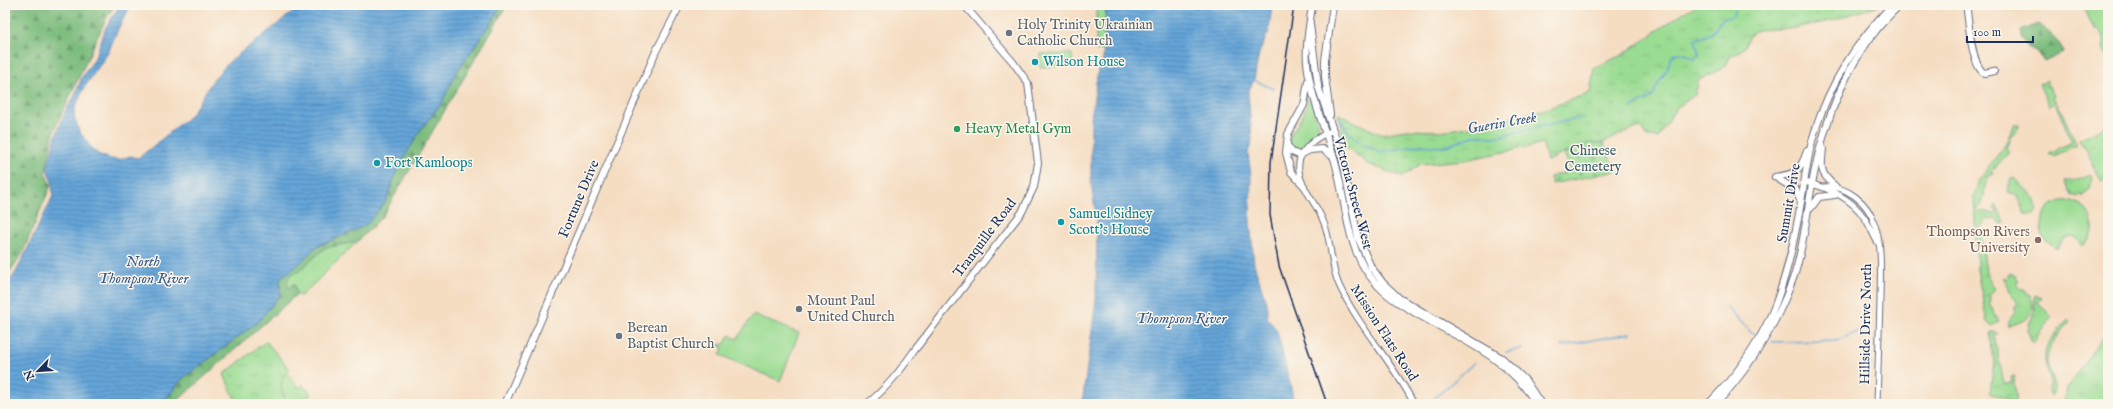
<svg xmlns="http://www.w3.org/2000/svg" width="2113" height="409" viewBox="0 0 2113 409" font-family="'IM FELL English',serif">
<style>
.grass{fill:url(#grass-tufts);stroke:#5b8678}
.forest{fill:url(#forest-firs);stroke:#4c766e}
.cemetery{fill:url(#cemetery-stones);stroke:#5b8678}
.green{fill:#9bdc93;stroke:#5b8678}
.water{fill:url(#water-rules);stroke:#406a9b}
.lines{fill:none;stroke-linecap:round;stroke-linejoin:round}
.stream{stroke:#65a5d8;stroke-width:1.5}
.minor-casing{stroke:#676c81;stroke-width:7}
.major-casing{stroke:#676c81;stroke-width:8}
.minor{stroke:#fff;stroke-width:5}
.major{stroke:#fff;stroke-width:6}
.rail{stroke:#1b2f5e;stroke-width:1.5}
.worship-dot{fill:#6b7280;stroke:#fbf7ec;stroke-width:1.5}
.culture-dot{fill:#0f9aa8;stroke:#fbf7ec;stroke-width:1.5}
.leisure-dot{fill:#2e9e5b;stroke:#fbf7ec;stroke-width:1.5}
.education-dot{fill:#8d6e63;stroke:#fbf7ec;stroke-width:1.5}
.labels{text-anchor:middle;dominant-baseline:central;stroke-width:3;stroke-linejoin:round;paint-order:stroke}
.worship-label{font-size:14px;fill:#5b616d;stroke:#fbf7ec;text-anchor:start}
.culture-label{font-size:14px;fill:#0d838f;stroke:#fbf7ec;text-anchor:start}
.leisure-label{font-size:14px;fill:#27864d;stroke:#fbf7ec;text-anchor:start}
.park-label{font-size:14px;fill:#3b5a6b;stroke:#fbf7ec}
.street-label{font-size:14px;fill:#1b2f5e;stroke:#fbf7ec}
.education-label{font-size:14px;fill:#785e54;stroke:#fbf7ec;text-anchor:end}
.water-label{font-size:15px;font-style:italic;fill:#355889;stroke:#fbf7ec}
</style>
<defs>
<pattern id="grass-tufts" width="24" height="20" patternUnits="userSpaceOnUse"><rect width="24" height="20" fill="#9bdc93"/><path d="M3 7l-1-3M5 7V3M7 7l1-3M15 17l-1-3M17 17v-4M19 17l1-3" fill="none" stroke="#85bd81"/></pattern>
<pattern id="forest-firs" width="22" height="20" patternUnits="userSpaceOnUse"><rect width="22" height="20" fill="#7cbc7d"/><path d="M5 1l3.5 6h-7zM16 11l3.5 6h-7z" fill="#65996a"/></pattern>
<pattern id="cemetery-stones" width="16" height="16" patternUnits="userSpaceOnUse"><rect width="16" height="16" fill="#9bdc93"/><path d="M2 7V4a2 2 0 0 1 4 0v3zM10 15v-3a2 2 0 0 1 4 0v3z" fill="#85bd81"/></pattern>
<pattern id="water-rules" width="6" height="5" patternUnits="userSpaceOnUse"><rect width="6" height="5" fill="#65a5d8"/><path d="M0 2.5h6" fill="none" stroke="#5287b2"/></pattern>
</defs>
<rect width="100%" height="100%" fill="#fbf7ec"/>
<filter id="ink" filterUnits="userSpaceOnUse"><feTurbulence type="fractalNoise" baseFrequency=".025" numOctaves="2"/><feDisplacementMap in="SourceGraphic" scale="8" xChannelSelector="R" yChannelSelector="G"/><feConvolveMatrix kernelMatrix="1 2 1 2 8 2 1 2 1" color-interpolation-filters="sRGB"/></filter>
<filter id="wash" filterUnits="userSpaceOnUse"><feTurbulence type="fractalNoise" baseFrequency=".012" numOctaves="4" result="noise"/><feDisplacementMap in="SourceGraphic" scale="16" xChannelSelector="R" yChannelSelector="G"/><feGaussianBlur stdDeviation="0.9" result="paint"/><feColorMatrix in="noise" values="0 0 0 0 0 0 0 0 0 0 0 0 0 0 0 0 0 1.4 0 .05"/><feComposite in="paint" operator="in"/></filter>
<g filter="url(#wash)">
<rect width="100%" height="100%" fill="#f5ddc2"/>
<path class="grass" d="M1697 5H1879L1831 21 1793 28 1757 30 1751 34 1743 49 1730 57 1725 67 1699 80 1695 95 1676 108 1658 138 1647 137 1640 127 1625 132 1603 143H1588L1547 161 1543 144 1465 160 1420 164 1403 177 1368 164 1345 146 1338 114 1380 134 1407 130 1440 131 1469 127 1540 111 1590 93 1594 68 1622 55 1681 14Z
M2083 5H2108V58L2103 48C2106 41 2104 34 2098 29H2094Z
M2047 80V87L2049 86 2054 96 2052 97 2057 102 2049 106 2039 84Z
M2058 104 2077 145 2054 156 2049 153 2072 142 2056 105Z
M2015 124H2018L2019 127 2013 135 2011 134 2006 149 2009 151 2006 157 1991 171 1995 173 1988 177 1983 193H1985L1981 206 1977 207 1979 213 1984 211 1996 215 1997 210 1994 209 1996 205 2005 223 2001 224 1998 222 1997 219 1985 220V224L1980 225 1986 273 1995 289 1989 295 1991 301 1989 303 1999 322 1991 326 1987 323 1977 270 1974 197 1979 180 2003 148Z
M2108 125V179L2102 182 2084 145H2082L2079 139Z
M2090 174 2092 176 2090 188 2082 197 2080 195 2078 197 2072 195V192H2070L2065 181H2073Z
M2015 178 2036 200 2035 202 2038 210 2034 214H2025L2016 195 2007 192 2011 179Z
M2010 273 2016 276 2019 282 2017 283 2021 289H2023L2027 295 2030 296C2040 314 2024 322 2008 326V321L2015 313V306L2018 304 2002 277 2005 279Z
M2035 295 2042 298 2038 302 2052 317 2041 330 2033 344 2028 332 2030 322 2035 311Z
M2068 320 2070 322C2060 334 2049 343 2047 360 2046 370 2060 388 2051 396L2048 388 2051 386C2040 349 2043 348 2068 320Z
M2108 328V404H2062L2067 389Z
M1995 331 1998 334 1994 335 2004 384 2012 383 2011 377 2015 376C2012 386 2018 393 2016 403L1990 392 1994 362 1990 335 1991 332Z
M266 341 290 370C277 381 282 391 288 404H237L224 374Z"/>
<path class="forest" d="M33 5H115L106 19 54 131 45 174 51 185 22 254 5 279V22L8 9Z
M501 5H507L382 217 357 242 325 248 298 272 289 288 294 283 297 294 174 404H162L182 379 258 322 280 295V278L297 266 315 248 365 226 386 201 396 172 421 129 442 103 454 76 495 17Z
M2038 24C2048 32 2061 40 2063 53L2044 62 2036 51 2028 48 2021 37V31Z"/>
<path class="cemetery" d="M1588 143H1603L1616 171 1552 184 1550 177 1571 170 1564 154Z"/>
<path class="green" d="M1096 5H1106L1103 50H1096Z
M1040 54H1072L1073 66 1040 67Z
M1310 96 1320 130 1310 136 1300 150H1293L1289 142 1291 134 1303 115Z
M2072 201C2092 207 2100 231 2083 246L2077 238C2066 236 2062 239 2057 249 2051 245 2046 242 2043 236 2037 224 2045 205 2059 202 2063 200 2068 201 2072 201Z
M357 242 301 296 297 294 294 283 289 288 287 281 290 275 298 272 325 248Z
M753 315 799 333 780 381 720 355 723 348 716 345 725 344 729 335 737 339Z
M287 373 299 388 303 385 312 395 288 404C283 394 276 382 287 373Z"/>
<path class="water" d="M120 5H131L118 29 108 53 84 88 75 108 74 115 79 131 92 149 98 154 111 159 119 160 130 156 138 158 141 156 191 115 213 80 230 61 302 5H501L495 17 454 76 442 103 421 129 396 172 386 201 365 226 316 247 297 266 280 278V295L258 322 182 379 162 404H5V287L16 272 53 196 52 182 47 169 56 135 67 108 74 98 82 77 94 60 106 27Z
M1106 5H1272L1269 31 1259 53 1254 80 1248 92 1252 140 1248 153 1251 176 1250 221 1254 264 1267 305V317L1277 331 1292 392 1293 404H1082L1096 300 1097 222 1091 183V119L1098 69 1103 60Z"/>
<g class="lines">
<path class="stream" d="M1773 5 1776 8 1780 5
M1254 80 1273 89
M1630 108 1654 96C1656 84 1659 83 1665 73 1670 65 1668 61 1675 53H1683L1695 59 1698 57 1699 53 1695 40 1712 33 1723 18 1732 17 1738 5
M1340 119 1349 133 1362 144 1379 152 1421 145 1444 147 1473 136 1494 137 1585 117
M1726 307 1752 333 1757 335
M1772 342 1836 341 1862 330
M1562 346 1630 333
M1506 352 1522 349
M1433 400 1452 404
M1428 404 1475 362"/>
</g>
</g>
<g filter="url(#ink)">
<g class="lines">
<defs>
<path id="minor" d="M1333 130C1308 141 1289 157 1304 186 1310 199 1319 209 1324 223 1332 243 1330 265 1339 285 1359 328 1393 362 1414 404
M1805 182C1825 187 1850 197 1863 216 1870 224 1872 234 1878 243
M1823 187C1847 185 1868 202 1875 225 1883 248 1880 277 1880 300 1879 335 1878 369 1877 404"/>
<path id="major" d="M1312 5C1310 24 1305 43 1307 62 1310 95 1324 126 1334 158 1350 212 1343 265 1396 301 1443 333 1506 351 1536 404
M1968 5 1967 11C1969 26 1972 66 1984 73L1994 71
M1310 24 1318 86 1342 157 1358 238 1371 267 1383 283 1399 298 1502 358 1525 380 1541 404
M1330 115 1325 76V60L1333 5
M1287 145 1292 152 1301 156
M1823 149C1821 167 1819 173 1835 186
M1302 154 1310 150 1322 149 1332 156
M1775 177C1796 174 1800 172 1807 151
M1775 177 1796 190 1800 200
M1304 186 1291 172 1286 153 1288 134 1304 105 1308 81
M1811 208 1819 197 1835 195
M505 404 656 51 680 5
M867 404C887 388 900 371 914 351L1022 212 1034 187 1038 163 1028 83 1013 62 964 5
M1708 404C1769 343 1785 291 1800 208 1805 182 1807 153 1816 128 1831 81 1858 40 1892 5
M1716 404C1752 365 1778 323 1795 273 1804 244 1807 213 1812 184 1824 119 1850 50 1900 5"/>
</defs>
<use href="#minor" class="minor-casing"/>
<use href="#major" class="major-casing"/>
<use href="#minor" class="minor"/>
<use href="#major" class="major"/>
<path class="rail" d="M1294 5 1271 162 1270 215 1279 266 1327 404"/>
</g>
</g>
<g class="worship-dot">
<circle cx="1009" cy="33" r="4"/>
<circle cx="799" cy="309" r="4"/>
<circle cx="619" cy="336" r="4"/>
</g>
<g class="culture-dot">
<circle cx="1035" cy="62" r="4"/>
<circle cx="377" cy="163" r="4"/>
<circle cx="1061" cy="222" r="4"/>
</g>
<circle class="leisure-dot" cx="957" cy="129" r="4"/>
<circle class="education-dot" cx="2038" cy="240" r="4"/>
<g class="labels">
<g class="worship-label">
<text x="1017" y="25">Holy Trinity Ukrainian<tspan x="1017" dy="16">Catholic Church</tspan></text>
<text x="807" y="301">Mount Paul<tspan x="807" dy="16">United Church</tspan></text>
<text x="627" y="328">Berean<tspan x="627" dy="16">Baptist Church</tspan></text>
</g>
<g class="culture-label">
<text x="1043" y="62">Wilson House</text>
<text x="385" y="163">Fort Kamloops</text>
<text x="1069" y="214">Samuel Sidney<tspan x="1069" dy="16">Scott's House</tspan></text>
</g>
<g class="leisure-label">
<text x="965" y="129">Heavy Metal Gym</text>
</g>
<g class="park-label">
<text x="1593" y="151">Chinese<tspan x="1593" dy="16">Cemetery</tspan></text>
</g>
<g class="street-label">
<text transform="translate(1353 193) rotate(75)">Victoria Street West</text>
<text transform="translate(579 199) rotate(-67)">Fortune Drive</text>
<text transform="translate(1789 203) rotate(-80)">Summit Drive</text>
<text transform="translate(985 238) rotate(-53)">Tranquille Road</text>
<text transform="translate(1866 324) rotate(-89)">Hillside Drive North</text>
<text transform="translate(1384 333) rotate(57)">Mission Flats Road</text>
</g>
<g class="education-label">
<text x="2030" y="232">Thompson Rivers<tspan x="2030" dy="16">University</tspan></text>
</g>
<g class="water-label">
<text transform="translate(1502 123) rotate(-10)">Guerin Creek</text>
<text x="143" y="261">North<tspan x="143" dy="17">Thompson River</tspan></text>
<text x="1181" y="318">Thompson River</text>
</g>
</g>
<rect width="2113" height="409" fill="none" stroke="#fbf7ec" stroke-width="20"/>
<g transform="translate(38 371) rotate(245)" stroke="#fbf7ec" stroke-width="3" paint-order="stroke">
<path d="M0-3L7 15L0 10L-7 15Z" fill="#1b2f5e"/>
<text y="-6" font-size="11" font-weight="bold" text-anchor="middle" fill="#1b2f5e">N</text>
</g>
<path d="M1967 36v6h66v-6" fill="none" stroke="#1b2f5e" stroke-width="2"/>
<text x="1973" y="36" font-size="12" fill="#1b2f5e" stroke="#fbf7ec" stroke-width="3" paint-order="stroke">100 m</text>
</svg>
